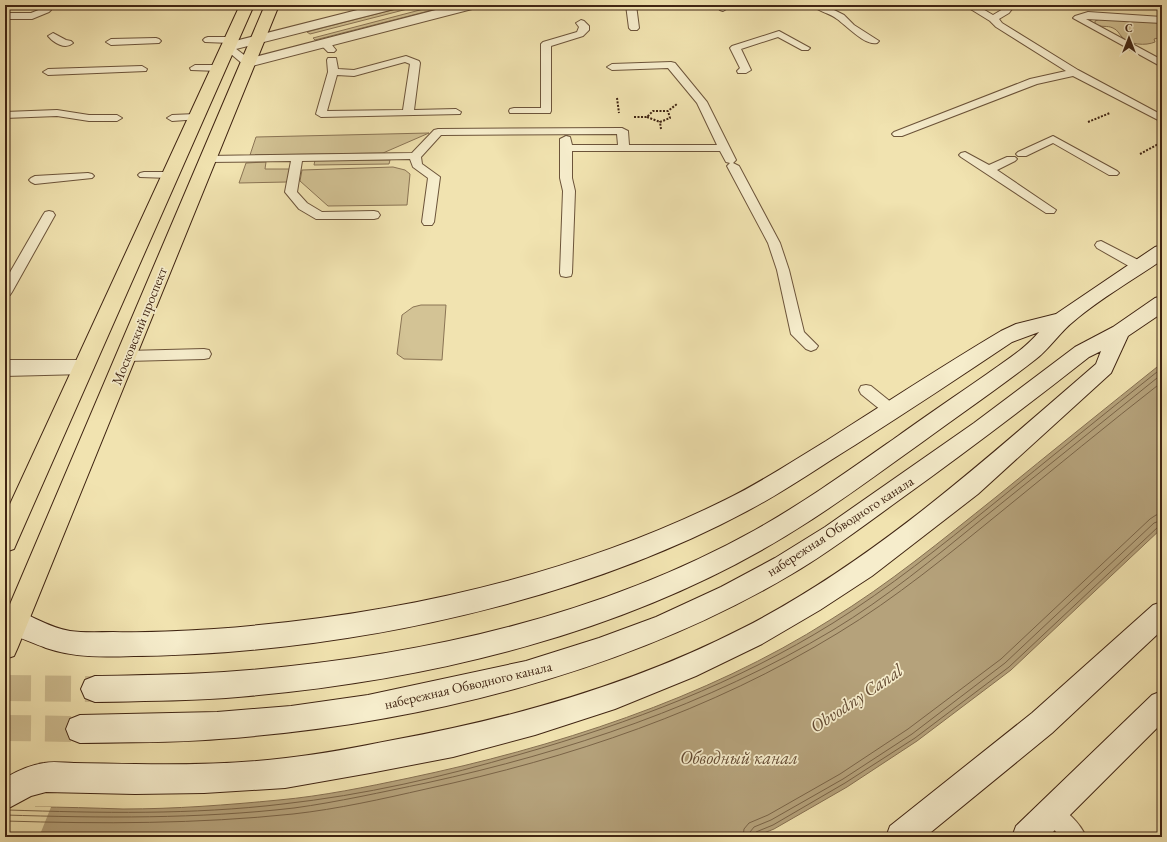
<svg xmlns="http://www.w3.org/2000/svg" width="1167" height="842" viewBox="0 0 1167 842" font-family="'EB Garamond',serif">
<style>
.green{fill:#d3c395;stroke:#8a7454}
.water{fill:#b5a27b;stroke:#867051}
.pier{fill:#f1e3b0}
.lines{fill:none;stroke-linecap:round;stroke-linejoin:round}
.shore{stroke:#7a6447;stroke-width:1}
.secondary-tunnel{stroke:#cebd91;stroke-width:26;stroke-dasharray:26 14;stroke-linecap:butt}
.lane-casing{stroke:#6c543a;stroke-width:2}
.street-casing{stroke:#6c543a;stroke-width:2}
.secondary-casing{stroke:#402513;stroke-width:2}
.primary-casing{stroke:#402513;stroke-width:2}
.path{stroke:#402513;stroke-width:2;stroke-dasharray:2 1.5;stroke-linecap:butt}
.lane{fill:#f6edcc;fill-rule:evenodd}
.street{fill:#f6edcc;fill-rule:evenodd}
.secondary{fill:#f6edcc;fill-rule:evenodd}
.primary{fill:#f1e3b0;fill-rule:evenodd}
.labels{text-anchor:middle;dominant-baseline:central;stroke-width:3.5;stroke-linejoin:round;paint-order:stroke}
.street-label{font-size:14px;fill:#402513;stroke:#f6edcc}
.near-water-label{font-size:18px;font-style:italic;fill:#634a32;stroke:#f6edcc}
</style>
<rect width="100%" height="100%" fill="#f1e3b0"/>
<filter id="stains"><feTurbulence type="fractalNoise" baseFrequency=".005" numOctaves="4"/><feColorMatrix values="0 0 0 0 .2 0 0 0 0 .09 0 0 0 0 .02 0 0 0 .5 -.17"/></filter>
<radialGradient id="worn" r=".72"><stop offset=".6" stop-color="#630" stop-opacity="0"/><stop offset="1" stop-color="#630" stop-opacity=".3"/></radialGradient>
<path class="green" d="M411 5H423L310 34 307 32Z
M439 5H452L315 40 313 38Z
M1100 19 1162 22V37L1154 39 1155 42C1146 46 1129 45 1122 37 1119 34 1118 30 1113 28 1107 25 1101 28 1095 24V21Z
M429 133 383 153 250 155 256 137Z
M315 160H390L389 164 314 165Z
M266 162 265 169H291L287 182 239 183 246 163Z
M393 167 405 170 410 174 407 205 328 206 300 181 302 170Z
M421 305H446L442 360 404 359 397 354 402 315 413 307Z"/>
<path class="water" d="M1162 363V528L1011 670 917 741 847 787 774 829 754 837H5L35 807C64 807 93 808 123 809 175 809 227 805 279 800 323 796 366 787 409 778 552 748 706 699 830 620 889 584 942 540 996 497 1051 452 1107 407 1162 363Z"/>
<path class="pier" d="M5 806 51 807 39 837H5Z"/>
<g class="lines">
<path class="shore" d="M8 810C100 813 192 815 283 804 364 795 443 777 521 754 630 723 737 683 833 623 889 588 941 546 992 505 1049 459 1105 413 1162 368
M5 815C101 818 198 819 294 808 338 802 382 792 426 783 568 752 708 705 833 630 886 598 934 558 982 519 1042 471 1102 422 1162 374
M5 821C101 824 198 824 293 814 338 809 382 799 426 789 570 758 711 711 838 633 896 598 949 554 1002 511 1055 468 1108 424 1162 382
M743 837 744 829 749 823 768 815 840 774 908 729 1001 659 1150 519 1156 515 1162 514
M749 837 750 832 754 827 771 820 843 779 912 734 1005 663 1154 523 1162 520
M754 837 756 832 773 825 845 783 915 738 1009 667 1158 527 1162 525"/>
<path class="secondary-tunnel" d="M5 688 95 689
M5 728 80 729"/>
<defs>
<path id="lane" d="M626 5H636L639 28 637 30H631L629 28Z
M715 5H725L728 8 723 11 720 10Z
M812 5H824L844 15 854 25 879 41 877 43C865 46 847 26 837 19 830 13 819 12 812 5Z
M964 5H976L993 15 1003 9 1005 5H1015L1009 13 999 19 1002 23 1078 70 1162 115V122L1073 76 1037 84 902 136H894L892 134 894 132 1030 79 1066 71 996 27 990 21Z
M46 7 51 10 49 12 32 19H5V13H31Z
M1088 12 1162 17V23L1086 19 1162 60V67L1073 18 1075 16Z
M581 20 584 21 589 26V30L583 36 551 46V111L550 113H510L509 111 510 109 514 108H541V44L543 42 577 32 579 27 576 23Z
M779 31 810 48 808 50H802L778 37 741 49 751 70 746 73H738L737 71 740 68 730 48 732 46Z
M53 33 66 40 71 41 73 43C65 50 54 43 48 36Z
M208 37H231L236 40 231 43 205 42 203 40 205 38Z
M156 38 159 39 161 41 159 43 111 45 106 42 111 39Z
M324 40C329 41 333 46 336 50L334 52H328L319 43 321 41Z
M228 44 231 45 252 61 253 63 252 65H244L225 49 223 47 225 45Z
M406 56 419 61 420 63 414 110 456 109 461 112 460 114 321 117 316 114 328 72 327 60 328 58H336L338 69 354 70ZM405 62 410 64 403 110 327 111 337 75 354 76Z
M671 62 675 63 707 102 736 160 733 163 739 166 780 243 789 270 804 332 818 346 816 349 811 351 806 349 791 334 777 270 768 243 727 166 730 163 726 162 720 151H572V178L575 191 572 273 571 276 566 277 561 276 560 273 563 191 560 178V139L566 136 570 137 572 145H618L617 134 441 135 421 157 422 164 440 177 434 222 432 225H424L422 222 428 178 413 167 410 159 302 161 297 192 307 203 322 212 374 211 378 212 380 215 378 218 374 219H316L299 209 285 192 291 161 208 162 204 161 202 159 204 157 208 156 412 153 434 130 438 129 622 128 628 131 629 145H717L697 103 668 68 612 70 607 67 612 64Z
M195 65H219L224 68 219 71 191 70 190 68Z
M142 66 147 69 146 71 48 75 43 72 48 69Z
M57 110 89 115H117L122 118 117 121H89L57 116 5 118V112Z
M196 114 200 115 201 117 200 119 172 121 167 118 172 115Z
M1053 136 1117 171 1119 173 1117 175H1109L1053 143 1026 156H1018L1016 154 1018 152Z
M965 152 989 165 1007 157H1015L1017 159 1015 161 997 170 1056 210 1054 213H1046L961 157 959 155 961 153Z
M144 172H170L174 173 176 175 174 177 170 178 140 177 138 175 140 173Z
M88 173 92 174 94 176 92 178 35 184 31 182 29 180 31 178 35 176Z
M49 211 53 212 55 215 12 292 10 295 5 296V281L43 215 45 212Z
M1101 241 1144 263 1145 266 1144 269 1139 270 1134 269 1097 248 1095 245 1097 242Z
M204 349 209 350 211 354 209 358 204 359 127 361 122 360 120 356 122 352 127 351Z
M866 385 871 386 897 407 899 411 897 415 892 417 887 415 861 394 859 390 861 386Z
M1052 803C1065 808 1081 824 1086 837H1061L1045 820 1042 813 1045 806Z"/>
<path id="street" d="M377 5H400L398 8 228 51 223 50 221 47 223 44Z
M455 5H478L476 8 248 67 243 66 241 63 243 60Z
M5 360H84L91 362 94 367 91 372 84 374 5 376Z"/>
<path id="secondary" d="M1162 245V260C1133 280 1101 298 1074 321 1060 332 1050 348 1036 359 999 388 959 415 921 443 883 470 847 497 808 522 637 633 427 682 226 698 183 701 139 701 95 702L85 698 81 689 85 680 95 676C138 675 181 675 224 672 407 659 593 620 755 530 805 502 851 469 898 436 927 415 957 395 987 374 1005 361 1025 349 1039 332L1012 342C960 377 908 411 855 445 819 467 784 492 747 511 594 593 399 639 228 652 196 654 165 656 134 656 104 657 75 658 46 648 39 645 10 635 6 630 3 625 5 618 7 614L16 610C34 617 51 628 70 631 84 633 99 632 113 632 146 633 180 631 214 629 389 616 567 578 725 500 760 483 793 461 826 441 884 404 942 366 1001 331L1016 324 1056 314 1155 247Z
M1162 296V313L1128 336 1111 373 978 494 872 576 820 610 762 644 696 676 615 709 535 735 453 757 370 773 285 788 204 793 135 794 46 792 31 796 5 810V778C17 771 30 765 44 763 54 761 65 763 74 763 94 763 115 764 135 764 185 765 236 764 286 758 322 754 358 747 393 740 514 718 634 684 743 628 874 561 986 459 1096 364L1101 351 1089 357C1028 405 966 452 902 498 866 524 831 551 792 574 623 674 414 725 219 739 173 743 126 742 80 743L70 739 66 729 70 719 80 715 217 712 291 706 368 695 526 661 599 638 656 617 721 587 775 558 825 527 974 423 1075 347 1113 327 1155 298Z
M1162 602V630L1052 733 925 837H886L890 826 1032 713 1153 605Z
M1162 691V723L1048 837H1012L1016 826 1152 695Z"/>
<path id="primary" d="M240 5H254L17 542 14 549 5 552V515Z
M265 5H279L18 647 14 656 5 659V616Z"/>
</defs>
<use href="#lane" class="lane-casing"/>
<use href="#street" class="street-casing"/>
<use href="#secondary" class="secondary-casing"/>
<use href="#primary" class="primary-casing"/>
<path class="path" d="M617 98 619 113
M634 117H647L653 111H668L677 104
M647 117 660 122
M1088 122 1110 113
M661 129 660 122 670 118 668 111
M1140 154 1162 142"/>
<use href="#lane" class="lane"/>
<use href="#street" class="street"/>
<use href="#secondary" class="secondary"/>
<use href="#primary" class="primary"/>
</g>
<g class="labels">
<g class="street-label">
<text transform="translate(139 326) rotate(-68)">Московский проспект</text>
<text transform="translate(840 526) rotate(-33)">набережная Обводного канала</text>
<text transform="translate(468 685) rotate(-13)">набережная Обводного канала</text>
</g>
<g class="near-water-label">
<text transform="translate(856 698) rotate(-34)">Obvodny Canal</text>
<text x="739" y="757">Обводный канал</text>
</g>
</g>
<rect width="1167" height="842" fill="none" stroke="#f1e3b0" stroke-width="20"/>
<rect x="6" y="6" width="1155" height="830" fill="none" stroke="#402513" stroke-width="2"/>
<rect x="10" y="10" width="1147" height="822" fill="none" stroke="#402513"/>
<g transform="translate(1129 38)" stroke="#f6edcc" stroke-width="3" paint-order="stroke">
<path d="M0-3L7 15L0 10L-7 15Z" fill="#402513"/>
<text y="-6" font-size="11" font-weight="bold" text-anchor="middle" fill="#402513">С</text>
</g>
<rect width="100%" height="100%" filter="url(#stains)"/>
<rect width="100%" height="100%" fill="url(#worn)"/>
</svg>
